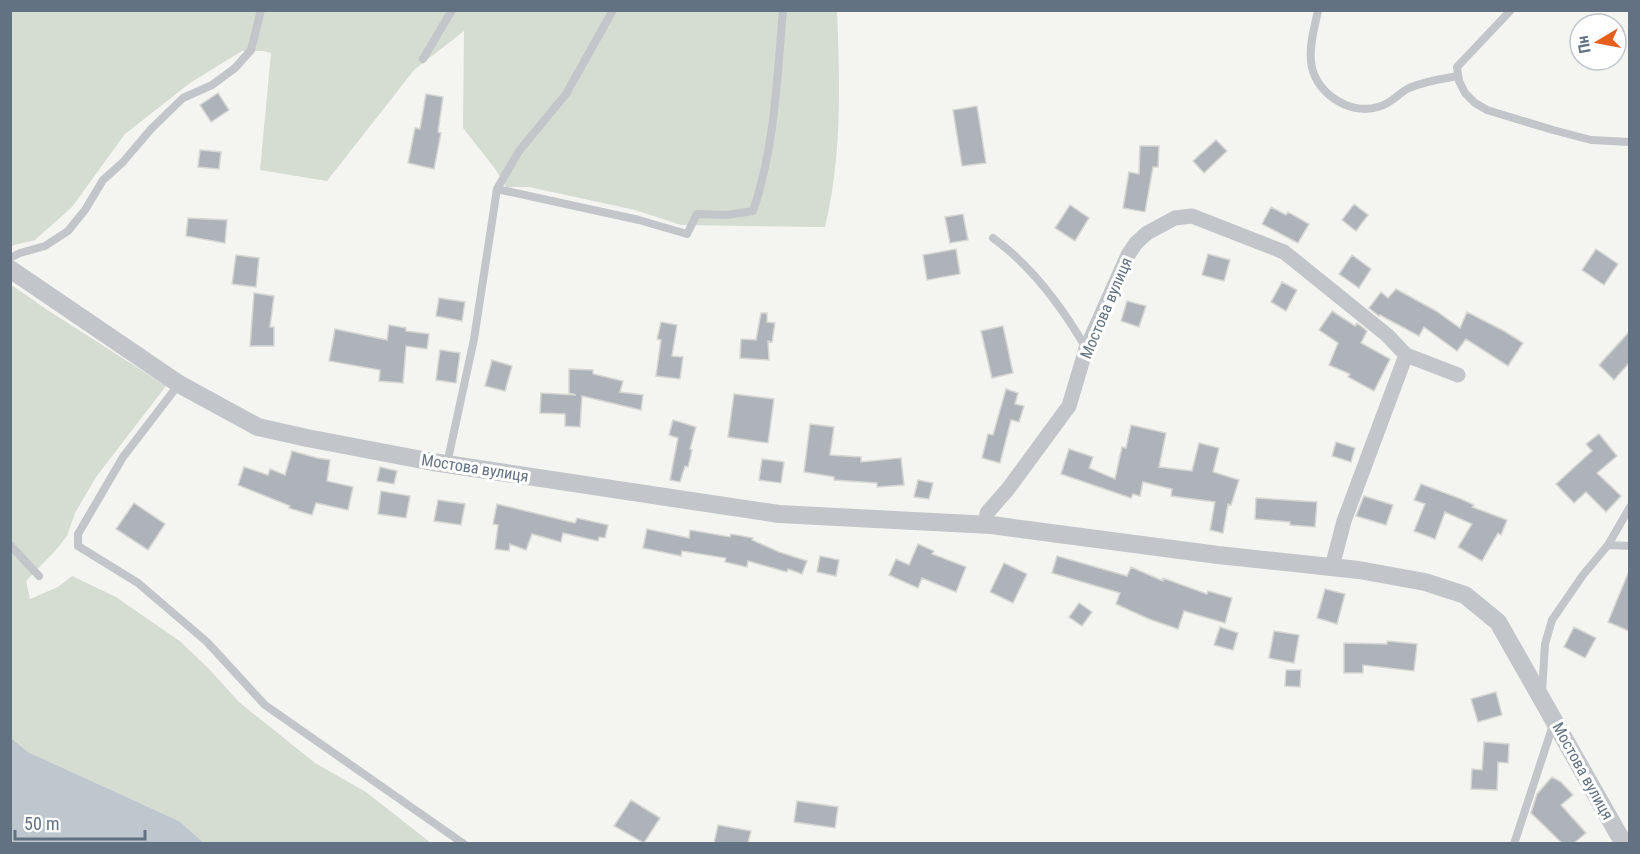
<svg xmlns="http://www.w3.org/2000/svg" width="1640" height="854" viewBox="0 0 1640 854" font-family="'Roboto Condensed',sans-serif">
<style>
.green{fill:#d5dcd2}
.water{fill:#bdc7cd}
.building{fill:#adb3b9;stroke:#d6d6d3;stroke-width:1.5}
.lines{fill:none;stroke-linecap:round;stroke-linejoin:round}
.service{stroke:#c2c5c9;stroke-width:8}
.minor{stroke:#c2c5c9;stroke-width:15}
.tertiary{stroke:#c2c5c9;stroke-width:18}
.labels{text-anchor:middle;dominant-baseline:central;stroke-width:6;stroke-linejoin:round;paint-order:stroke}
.street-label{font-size:16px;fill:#637283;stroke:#fff}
</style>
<rect width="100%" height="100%" fill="#f4f5f1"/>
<path class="green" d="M10 11H837C840 81 842 158 825 227L681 225 635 210 529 187H506L496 170 463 128 464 31 414 70 327 181 260 170 271 53 263 51H242L190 83 125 134 72 207 35 240 11 246Z
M10 284 46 309 166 386 96 477 75 513 67 536 55 551 26 581 30 599 58 587 72 576 116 597 181 642 210 670 239 702 315 763 366 792 431 843H204L179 821 28 752 11 738Z"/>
<path class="water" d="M11 738 28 752 179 821 204 843H11Z"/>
<path class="building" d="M218 93 229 110 211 122 200 105Z
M426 94 443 97 438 132 441 133 434 169 408 163 415 128 420 129Z
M977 106 986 163 962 166 953 110Z
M1216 140 1227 151 1204 173 1193 161Z
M1140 146H1159L1158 167H1153L1145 212 1123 208 1129 172 1139 174Z
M200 150 221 152 219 169 198 167Z
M1354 204 1368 215 1356 231 1342 220Z
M1070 205 1089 218 1075 241 1055 228Z
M1271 207 1286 215 1288 212 1309 224 1298 243 1262 224Z
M963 214 968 240 950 243 945 217Z
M188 218 227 220 225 243 186 236Z
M956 249 960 274 927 280 923 255Z
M1596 249 1618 264 1604 285 1582 270Z
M1208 254 1230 260 1224 281 1202 275Z
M236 255 259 258 256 287 232 284Z
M1352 255 1371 269 1359 288 1339 274Z
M1282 282 1297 290 1286 311 1271 302Z
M1396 289 1436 311 1460 328 1467 312 1504 331 1523 343 1508 366 1466 339 1457 351 1424 327 1419 336 1380 315 1379 316 1369 308 1381 292 1388 298Z
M254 293 274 296 270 327H274V346H250Z
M439 298 465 302 462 321 436 316Z
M1127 301 1146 306 1139 327 1121 321Z
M1332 311 1355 326 1357 323 1367 331 1361 343 1390 359 1374 391 1348 377 1350 374 1329 365 1338 343 1319 330Z
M761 313H767V322L775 323 772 342 768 341 769 360 740 358 741 339 756 340Z
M661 322 677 325 672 356 683 357 680 379 656 376 661 340 657 339Z
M389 325 406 328V331L429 334 427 349 406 346 403 383 379 381 380 370 329 361 335 329 387 340Z
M1003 326 1013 373 992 378 981 331Z
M1629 332V363L1614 380 1599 365Z
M440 350 460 353 456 383 436 380Z
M492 360 512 366 505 391 485 386Z
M569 369 593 370V374L623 381 620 392 643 395 641 410 582 396 580 427 565 426V414L540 413 541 393 576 395 569 393Z
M1006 389 1018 393 1015 404 1024 406 1019 422 1011 420 1000 463 982 458 988 434 993 435Z
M734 394 774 399 768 443 728 437Z
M673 420 696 427 690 449 692 450 688 467 685 466 680 482 670 480 678 438 669 435Z
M810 424 834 427 830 455 861 457V462L901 458 904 485 877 487V483L834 480V477L804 472Z
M1131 425 1166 433 1159 467 1192 471 1199 443 1219 448 1213 472 1239 480 1231 505 1228 504 1223 533 1210 530 1215 502 1171 496 1172 489 1143 482 1140 496 1133 494 1131 498 1061 474 1069 449 1093 457 1089 468 1115 479 1122 447 1126 448Z
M1599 434 1617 456 1597 473 1621 496 1606 512 1586 492 1574 503 1556 484 1592 451 1586 444Z
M1336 442 1355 448 1351 462 1332 456Z
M292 451 317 458 330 460 327 481 353 487 348 510 316 503 312 515 289 508 290 506 238 485 244 467 268 475 270 469 285 475Z
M762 459 784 462 781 483 759 480Z
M380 467 397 471 394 484 377 481Z
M918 480 933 483 929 499 914 497Z
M1421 484 1461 499 1474 505 1472 507 1507 520 1501 535 1498 533 1482 561 1458 547 1472 524 1445 512 1435 539 1414 531 1425 504 1414 500Z
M381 491 410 496 406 518 378 514Z
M1364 496 1393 505 1386 525 1356 516Z
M1256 498 1317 502 1315 527 1290 525V522L1255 519Z
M438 500 465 504 461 525 434 521Z
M134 503 165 524 148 550 116 529Z
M497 504 575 523 577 518 608 525 605 538 599 537 598 541 563 533 561 542 532 534 526 550 510 544 509 551 495 549 498 525 493 524Z
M647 529 689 538 690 530 730 537 731 534 753 538 752 540 779 552 807 561 802 574 788 569 787 572 748 561 747 567 725 562 726 558 682 551 681 556 643 548Z
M918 544 934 551 932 554 966 567 956 592 922 578 918 588 889 575 896 559 909 565Z
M820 556 839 560 836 576 817 572Z
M1057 556 1127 576 1131 567 1163 581V578L1207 594 1208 591 1232 598 1225 623 1184 611 1178 629 1149 619 1116 604 1120 593 1052 573Z
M1004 563 1027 574 1013 603 990 592Z
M1629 571V631L1608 622Z
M1325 589 1345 594 1337 624 1317 618Z
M1079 603 1092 612 1082 626 1069 617Z
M1220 627 1238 633 1233 650 1214 645Z
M1574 627 1596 638 1585 658 1564 647Z
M1274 631 1299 635 1294 663 1269 658Z
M1387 641 1417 644 1414 671 1363 665V673H1344V643L1387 644Z
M1286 670H1301L1300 687 1285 686Z
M1496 692 1502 715 1478 722 1471 699Z
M1484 742 1509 744 1508 763 1498 762 1497 790 1471 789 1472 769 1482 770Z
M1552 777 1561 782 1573 795 1561 805 1586 833 1574 843H1562L1531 813 1537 794Z
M631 800 660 818 644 843 614 826Z
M797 801 838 807 835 828 794 822Z
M718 825 751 831 748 843H714Z"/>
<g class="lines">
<path class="service" d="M1318 10C1315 27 1309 44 1311 61 1313 91 1348 116 1378 107 1393 103 1397 94 1409 88 1425 81 1441 79 1458 76
M1511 10 1457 67 1459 81 1465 93 1475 103 1487 110 1553 130 1591 140 1630 142
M423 59 452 10
M497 189 639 220 687 234 697 214 727 215 753 211C775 147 777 77 783 10
M993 238C1032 266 1062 307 1086 348
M10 258 20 253 45 246 68 231 85 210 103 180 123 162 151 129 183 98 212 85 235 68 251 50 261 10
M179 384 123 457 78 534V546L138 583 207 642 265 705 464 844
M447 464 474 339 497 189 519 151 566 94 613 10
M10 545 39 576
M1608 545 1630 546
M1542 692 1545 644 1552 620 1583 575 1608 545 1630 507
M1514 844 1553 725"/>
<path class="minor" d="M986 524 987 513 1008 489 1069 406 1086 349 1128 255 1136 243 1147 233 1175 218 1192 216 1284 252 1387 335 1406 355 1458 375
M1332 567 1344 521 1406 355"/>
<path class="tertiary" d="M10 269 179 384 258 427 307 438 433 462 779 514 991 525 1218 555 1359 570 1425 582 1465 595 1498 622 1624 844"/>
</g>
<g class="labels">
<g class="street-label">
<text transform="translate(1106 308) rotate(-67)">Мостова вулиця</text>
<text transform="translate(475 468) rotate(9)">Мостова вулиця</text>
<text transform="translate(1583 771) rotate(61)">Мостова вулиця</text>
</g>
</g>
<rect width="1640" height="854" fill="none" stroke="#637283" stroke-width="24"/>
<g transform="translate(1598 42) rotate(260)"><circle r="28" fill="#ffffff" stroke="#c1c7cd" stroke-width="1.5"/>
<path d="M0-4.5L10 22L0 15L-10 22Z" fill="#e75f1f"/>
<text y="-9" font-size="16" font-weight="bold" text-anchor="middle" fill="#637283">Пн</text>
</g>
<path d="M15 830v9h130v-9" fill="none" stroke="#637283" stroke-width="3"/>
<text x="24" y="830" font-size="18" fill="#637283" stroke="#ffffff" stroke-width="4.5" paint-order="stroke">50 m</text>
</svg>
